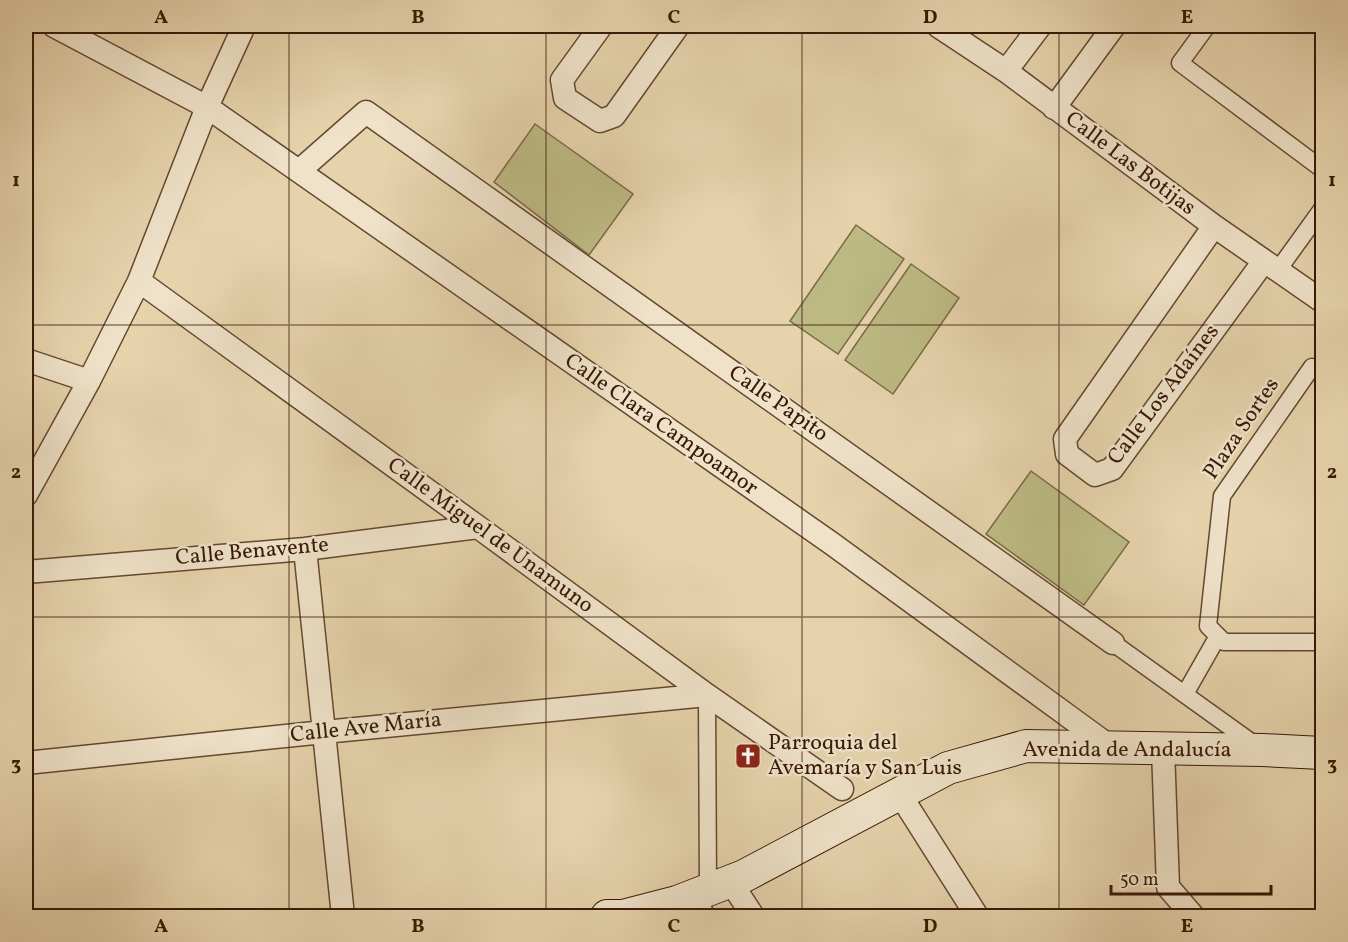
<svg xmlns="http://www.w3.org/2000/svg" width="1348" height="942" viewBox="0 0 1348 942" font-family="Vollkorn,serif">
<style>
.green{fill:#bdba84;stroke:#7a6a46;stroke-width:1.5}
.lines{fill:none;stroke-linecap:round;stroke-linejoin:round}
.service-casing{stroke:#644830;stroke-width:13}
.pedestrian-casing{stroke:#644830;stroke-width:19}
.minor-casing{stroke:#644830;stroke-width:25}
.secondary-casing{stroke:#381907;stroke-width:34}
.service{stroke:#efe2c9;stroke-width:10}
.pedestrian{stroke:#efe2c9;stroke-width:16}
.minor{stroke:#efe2c9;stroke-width:22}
.secondary{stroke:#efe2c9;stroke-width:32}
.grid{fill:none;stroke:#381907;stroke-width:1.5;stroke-opacity:0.55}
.labels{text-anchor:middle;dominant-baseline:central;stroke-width:5;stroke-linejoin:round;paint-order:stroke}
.street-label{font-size:22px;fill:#381907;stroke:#efe2c9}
.poi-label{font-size:22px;fill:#381907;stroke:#efe2c9;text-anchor:start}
.neatline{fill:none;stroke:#381907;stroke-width:2}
.grid-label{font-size:20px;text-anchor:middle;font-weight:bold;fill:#381907}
</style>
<rect width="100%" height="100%" fill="#e6d3ac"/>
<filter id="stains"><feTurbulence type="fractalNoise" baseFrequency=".00333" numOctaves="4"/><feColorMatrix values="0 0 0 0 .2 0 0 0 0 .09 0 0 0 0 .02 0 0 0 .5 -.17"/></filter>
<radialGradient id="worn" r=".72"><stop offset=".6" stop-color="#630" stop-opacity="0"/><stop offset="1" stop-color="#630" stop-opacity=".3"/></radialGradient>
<path class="green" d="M535 124 633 194 589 255 494 182Z
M856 225 904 259 838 354 790 321Z
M911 264 959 298 893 394 845 360Z
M1031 471 1129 542 1084 605 986 534Z"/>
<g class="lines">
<defs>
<path id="service" d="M700 895 710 916"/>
<path id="pedestrian" d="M1207 26 1180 63 1322 169
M1278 270 1322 209
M1322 374 1312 367 1222 496 1208 626 1224 642H1322
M1113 643 1258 747
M1185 694 1218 636
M707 695 708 890"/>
<path id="minor" d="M54 26 207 107 831 543 1112 748
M601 26 562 80 565 98 600 121 614 116 678 26
M938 26 1006 71 1214 226 1322 301
M1006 71 1040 26
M1054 108 1114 26
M299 171 366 112 1113 643
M1214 226 1065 439 1067 454 1095 475 1112 469 1264 261
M139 281 478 527 707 695 842 789
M26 360 89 381
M26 495 89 381 139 281 207 107 244 26
M305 549 343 916
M26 572 305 549 478 527
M1163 749 1168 887 1193 916
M26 763 324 732 707 695
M899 793 977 916
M730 881 753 916"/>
<path id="secondary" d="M607 916H623L677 902 744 876 948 768 1026 746 1263 750 1322 753"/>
</defs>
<use href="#service" class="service-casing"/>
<use href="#pedestrian" class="pedestrian-casing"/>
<use href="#minor" class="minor-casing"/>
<use href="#secondary" class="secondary-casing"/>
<use href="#service" class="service"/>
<use href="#pedestrian" class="pedestrian"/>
<use href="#minor" class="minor"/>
<use href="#secondary" class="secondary"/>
</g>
<path class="grid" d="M289 26V916M546 26V916M802 26V916M1059 26V916M26 325H1322M26 617H1322"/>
<defs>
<symbol id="church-square" viewBox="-11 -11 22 22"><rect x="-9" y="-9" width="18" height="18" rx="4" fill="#8f2418" stroke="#efe2c9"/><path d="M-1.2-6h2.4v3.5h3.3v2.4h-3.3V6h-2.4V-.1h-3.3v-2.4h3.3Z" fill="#fff"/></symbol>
</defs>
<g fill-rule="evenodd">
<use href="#church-square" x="733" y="741" width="30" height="30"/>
</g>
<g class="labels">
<g class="street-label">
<text transform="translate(1130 164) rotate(37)">Calle Las Botijas</text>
<text transform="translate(1164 395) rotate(-53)">Calle Los Adaínes</text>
<text transform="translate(778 404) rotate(35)">Calle Papito</text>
<text transform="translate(661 425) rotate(35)">Calle Clara Campoamor</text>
<text transform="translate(1242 429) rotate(-56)">Plaza Sortes</text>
<text transform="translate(490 536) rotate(36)">Calle Miguel de Unamuno</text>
<text transform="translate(252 552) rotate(-5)">Calle Benavente</text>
<text transform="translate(366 728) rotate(-6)">Calle Ave María</text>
<text x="1127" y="750">Avenida de Andalucía</text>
</g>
<g class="poi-label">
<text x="768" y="743">Parroquia del<tspan x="768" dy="25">Avemaría y San Luis</tspan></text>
</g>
</g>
<rect width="1348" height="942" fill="none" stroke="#e6d3ac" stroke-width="66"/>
<path d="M1111 885v9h160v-9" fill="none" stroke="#381907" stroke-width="3"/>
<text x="1120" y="885" font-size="18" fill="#381907" stroke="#efe2c9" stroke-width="4.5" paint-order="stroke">50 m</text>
<rect x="33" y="33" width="1282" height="876" class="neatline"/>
<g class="grid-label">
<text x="161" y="23">A</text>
<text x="418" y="23">B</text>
<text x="674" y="23">C</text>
<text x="930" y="23">D</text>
<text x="1187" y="23">E</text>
<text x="16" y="186">1</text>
<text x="1332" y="186">1</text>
<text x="16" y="478">2</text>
<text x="1332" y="478">2</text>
<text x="16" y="770">3</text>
<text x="1332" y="770">3</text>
<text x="161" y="932">A</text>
<text x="418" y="932">B</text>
<text x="674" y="932">C</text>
<text x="930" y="932">D</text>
<text x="1187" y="932">E</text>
</g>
<rect width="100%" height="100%" filter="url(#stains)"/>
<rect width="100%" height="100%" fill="url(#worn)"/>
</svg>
